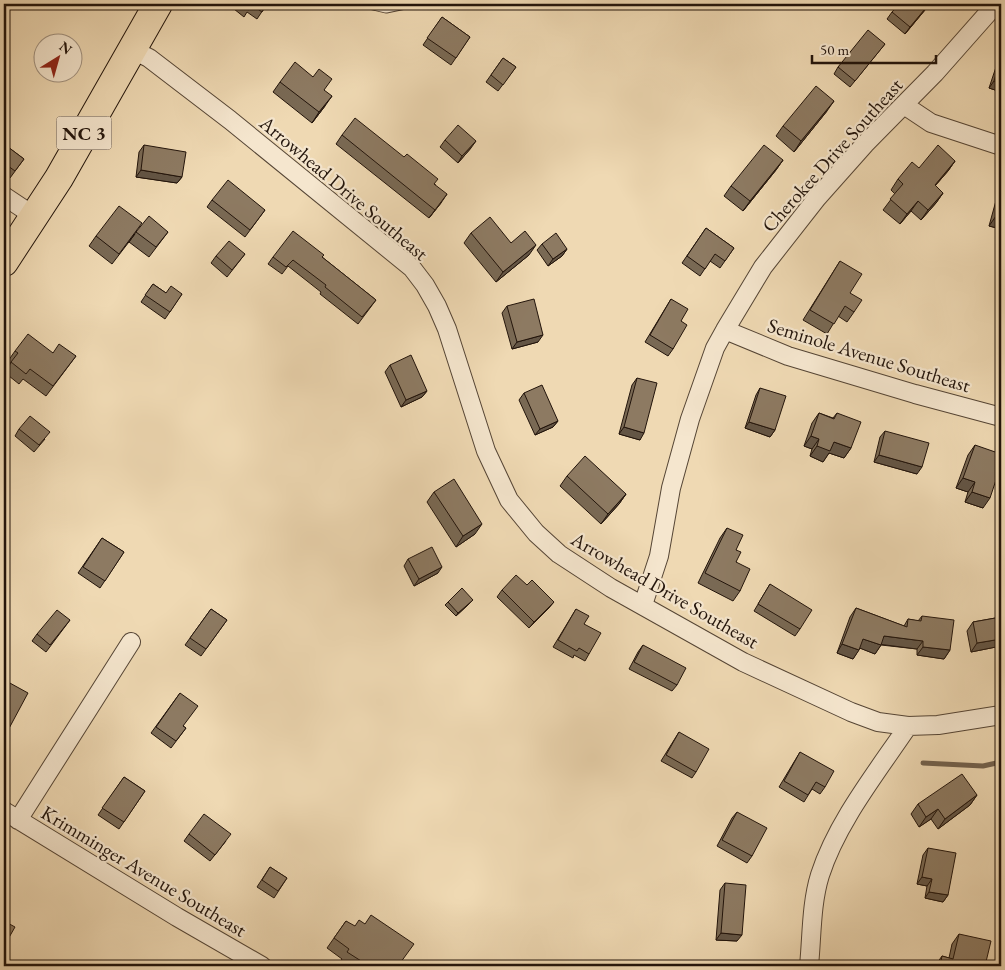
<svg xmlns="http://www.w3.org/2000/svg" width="1005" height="970" viewBox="0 0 1005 970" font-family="'EB Garamond',serif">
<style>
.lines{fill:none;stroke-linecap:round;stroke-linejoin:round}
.stream{stroke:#73624e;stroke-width:5}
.lane-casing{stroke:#554535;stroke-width:11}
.street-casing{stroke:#554535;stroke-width:20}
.primary-casing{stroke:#22140b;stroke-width:30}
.lane{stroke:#f5e6ce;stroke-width:9}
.street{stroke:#f5e6ce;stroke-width:18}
.primary{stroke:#efd9b3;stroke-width:28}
.wall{fill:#796954;stroke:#22140b}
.shaded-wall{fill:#635545;stroke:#22140b}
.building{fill:#8d7a62;stroke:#22140b}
.labels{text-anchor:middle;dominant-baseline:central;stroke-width:4.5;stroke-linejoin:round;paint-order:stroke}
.shield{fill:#f5e6ce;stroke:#615346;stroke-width:1}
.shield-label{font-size:19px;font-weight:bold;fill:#22140b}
.street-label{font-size:20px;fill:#22140b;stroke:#f5e6ce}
</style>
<rect width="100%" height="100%" fill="#efd9b3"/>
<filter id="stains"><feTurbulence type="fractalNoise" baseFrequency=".004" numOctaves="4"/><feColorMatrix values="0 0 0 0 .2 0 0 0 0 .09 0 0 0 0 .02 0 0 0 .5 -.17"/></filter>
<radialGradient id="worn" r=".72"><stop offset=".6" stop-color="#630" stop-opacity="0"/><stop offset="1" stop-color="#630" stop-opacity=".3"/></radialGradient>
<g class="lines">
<path class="stream" d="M923 763 983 766 1001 762"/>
<defs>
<path id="lane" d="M369 4 386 8 405 4"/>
<path id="street" d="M133 50 149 58 230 120 412 268 425 285 437 306 447 329 486 451 509 500 536 533 559 554 611 588 743 662 851 712 878 722 908 726 938 725 1001 715
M904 105 931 123 1001 146
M4 196 34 216
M725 330 788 356 915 394 1001 417
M643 605 659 556 671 488 690 419 715 348 725 330 763 267 817 198 865 144 935 73 996 4
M4 811 177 917 262 966
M18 820 131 642
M809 966C812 936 811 904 820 875 837 822 877 772 908 726"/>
<path id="primary" d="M4 262 59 178 158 4"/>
</defs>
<use href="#lane" class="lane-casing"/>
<use href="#street" class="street-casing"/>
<use href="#primary" class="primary-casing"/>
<use href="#lane" class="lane"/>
<use href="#street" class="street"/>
<use href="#primary" class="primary"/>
</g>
<path class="wall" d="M237 4H267L257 19 247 12 244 17 234 9Z
M930 4 905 34 887 19 892 12Z
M442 17 470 37 451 65 423 45Z
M885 44 850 87 834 74 838 67Z
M1001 52V92L989 88Z
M503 58 516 67 498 91 486 82Z
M313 77 324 90 325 106 312 123 273 92 280 82Z
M827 111 794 152 776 136 783 126Z
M342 135 435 184 441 203 429 218 336 144Z
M445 140 471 148 458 163 440 147Z
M4 144 24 159 10 178 4 173Z
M144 145 182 177 177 183 136 177 139 152Z
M783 160 776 170 743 211 724 196 731 186Z
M955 161 948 171 935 186 943 193 936 203 921 220 911 211 900 224 883 210 895 194 891 190 898 179 919 168Z
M1001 191V229L989 226 997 197Z
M212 200 265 210 245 237 207 207Z
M706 228 734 248 720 268 710 261 700 276 682 263Z
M136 232H168L149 257 129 242Z
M471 233 511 243 529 255 496 282 464 243Z
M135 234 112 264 89 246 96 236Z
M542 244 567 249 562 256 548 266 537 250Z
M245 254 227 277 211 263 216 256Z
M273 257H322L376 300 358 324 320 294 321 292 288 266 282 274 268 264Z
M840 261 850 293 854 312 847 322 838 316 827 334 803 320Z
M153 284 166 293 182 294 165 319 141 302Z
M671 299 681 321 673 349 668 356 645 342Z
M507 306 538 342 512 349 502 313Z
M15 351 53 353 76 356 46 396 23 379 19 384 4 372 11 363 8 361Z
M390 365 427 391 422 397 401 407 385 372Z
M637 378 640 440 619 434 632 385Z
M760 388 775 430 770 437 745 428 756 395Z
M524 393 558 421 553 427 535 435 519 400Z
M819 413 833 418 837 413 851 448 844 458 829 453 823 462 810 456 812 449 804 446 812 423Z
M19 429 45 439 34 452 15 436Z
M885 431 917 474 874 462 880 437Z
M975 445 983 508 965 502 968 492 956 488 968 455Z
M567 476 626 494 619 504 601 524 560 486Z
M434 492 475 534 456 547 427 502Z
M727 528 736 550V562L740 591 733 601 698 583 720 538Z
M102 538 124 552 100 588 78 573Z
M408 559 438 573 414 586 404 566Z
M770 584 800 629 795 636 754 611Z
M502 590 549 608 529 628 497 597Z
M473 600 470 603 456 616 445 605 448 602Z
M856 608 904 626 908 619 918 621 922 616 950 650 944 659 917 655V649L881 645 875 654 860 648 853 659 837 653 850 617Z
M211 609 227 620 201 656 185 645Z
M576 609 584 624 589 654 585 661 574 655 573 658 553 647Z
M1001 617V646L971 652 967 631 973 622Z
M70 620 46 652 32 641 37 634Z
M643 645 677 685 672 691 629 669 638 652Z
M180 693 183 726 186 728 171 748 151 733Z
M679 732 696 772 692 778 661 761Z
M800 752 825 787 820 794 812 789 804 802 779 787Z
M124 777 145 791 119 829 98 815Z
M977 795 970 805 938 829 931 819 919 827 911 814 918 804Z
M737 812 752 856 747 863 717 846 732 818Z
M189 834 226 841 210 861 184 841Z
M928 848 948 895 943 902 925 898 927 886 917 884 923 855Z
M270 867 287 878 274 898 257 887Z
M725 883 737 941 716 940 720 890Z
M4 921 7 941 4 946Z
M346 921 398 966H347L340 962 342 959 327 948Z
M959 934 985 966H935L942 956 949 958 952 944Z"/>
<path class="shaded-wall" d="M929 4H930L905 34 910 27Z
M994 81 1001 83V92L989 88Z
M332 96 325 106 312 123 319 112Z
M834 101 827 111 794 152 801 141Z
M476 141 471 148 458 163 462 156Z
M783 160 776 170 743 211 750 201Z
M955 161 948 171 927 195 935 185Z
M141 170 182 177 177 183 136 177Z
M943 193 936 203 921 220 928 210Z
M447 194 441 203 429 218Z
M918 201 911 211 900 224 907 214Z
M996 216 1001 217V229L989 226Z
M536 245 529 255 496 282 503 272Z
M567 249 562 256 548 266 553 259Z
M543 335 538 342 512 349 517 342Z
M427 391 422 397 401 407 406 400Z
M558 421 553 427 535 435 540 429Z
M749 422 775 430 770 437 745 428Z
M624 427 644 433 640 440 619 434Z
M811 436 819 439 812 449 804 446Z
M834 442 851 448 844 458 829 453 823 462 810 456 817 446Z
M879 455 922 467 917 474 874 462Z
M963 478 975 482 968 492 956 488Z
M972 492 990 498 983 508 965 502Z
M626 494 619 504 601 524 608 514Z
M482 524 475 534 456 547 463 536Z
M442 567 438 573 414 586 419 579Z
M473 600 470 603 456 616 458 613Z
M554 602 549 608 529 628 534 622Z
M884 636 923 641 917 649 878 644Z
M863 639 881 645 875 654 857 647Z
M1001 639V646L971 652 977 643Z
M842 644 859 650 853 659 837 653Z
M923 647 950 650 944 659 917 655Z
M977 795 970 805 938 829 945 819Z
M938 809 931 819 919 827 926 817Z
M922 877 932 879 927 886 917 884Z
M929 892 948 895 943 902 925 898Z
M721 933 742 935 737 941 716 940Z"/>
<path class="building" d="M240 4H267L262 12 252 5 249 10Z
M899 4H929L910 27 892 12Z
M442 17 470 37 456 58 427 38Z
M868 30 885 44 855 81 838 67Z
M503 58 516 67 503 85 491 75Z
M1001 58V83L994 81Z
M295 62 313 77 319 69 332 79 324 90 332 96 319 112 280 82Z
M816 86 834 101 801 141 783 126Z
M355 118 404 157 407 154 438 179 434 184 447 194 435 210 342 135Z
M458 125 476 141 462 156 445 140Z
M4 144 24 159 15 171 4 163Z
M144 145 186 152 182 177 141 170Z
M764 145 783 160 750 201 731 186Z
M938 145 955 161 935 185 943 193 928 210 918 201 907 214 890 199 903 184 898 179 912 162 919 168Z
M228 180 265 210 250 230 212 200Z
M1001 198V217L996 216Z
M119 206 142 223 119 254 96 236Z
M149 216 168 232 156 247 136 232Z
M490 217 511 243 525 231 536 245 503 272 471 233Z
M706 228 734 248 725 261 715 254 705 269 687 256Z
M293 231 324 255 322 257 376 300 362 317 325 287 326 285 293 260 286 267 273 257Z
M556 233 567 249 553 259 542 244Z
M229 241 245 254 232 270 216 256Z
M840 261 862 274 850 293 862 300 854 312 845 306 834 324 810 310Z
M153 284 166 293 171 286 182 294 170 312 145 295Z
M534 299 543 335 517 342 507 306Z
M671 299 688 309 681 321 687 325 673 349 650 335Z
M28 334 53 353 59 344 76 356 53 386 30 369 26 374 11 362 18 353 15 351Z
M411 355 427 391 406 400 390 365Z
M637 378 657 383 644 433 624 427Z
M542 385 558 421 540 429 524 393Z
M760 388 786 396 775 430 749 422Z
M819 413 834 419 837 413 861 422 851 448 834 442 830 451 817 446 819 439 811 436Z
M30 416 50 432 39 445 19 429Z
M885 431 929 443 922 467 879 455Z
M975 445 1001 454V465L990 498 972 492 975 482 963 478Z
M585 456 626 494 608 514 567 476Z
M454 479 482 524 463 536 434 492Z
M727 528 743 535 736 550 741 552 736 562 750 569 740 591 705 573Z
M102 538 124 552 105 581 83 567Z
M432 547 442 567 419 579 408 559Z
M516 575 527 585 532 580 554 602 534 622 502 590Z
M770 584 812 610 800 629 758 604Z
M462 588 473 600 458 613 448 602Z
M856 608 907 627 908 619 921 621 922 616 954 620 950 650 923 647V641L884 636 881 645 863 639 859 650 842 644Z
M211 609 227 620 206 649 190 638Z
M576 609 589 616 584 624 601 633 589 654 579 648 577 651 558 640Z
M57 610 70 620 50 645 37 634Z
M1001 617V639L977 643 973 622Z
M643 645 686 668 677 685 634 662Z
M8 682 28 693 6 734 4 732V690Z
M180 693 198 706 183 726 186 728 176 741 156 727Z
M679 732 709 749 696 772 666 755Z
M800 752 834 771 825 787 816 782 808 795 784 781Z
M962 774 977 795 945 819 938 809 926 817 918 804Z
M124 777 145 791 124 822 102 808Z
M737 812 767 828 752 856 722 840Z
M204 814 231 834 215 855 189 834Z
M928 848 956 853 948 895 929 892 932 879 922 877Z
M270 867 287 878 278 891 262 880Z
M725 883 746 885 742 935 721 933Z
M371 915 414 944 398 966H369L347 952 349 949 334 938 346 921 355 926 359 920 365 924Z
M4 921 15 927 7 941 4 939Z
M959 934 991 941 985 966H940L942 956 953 959Z
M4 959 14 964 12 966H4Z"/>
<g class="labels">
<rect class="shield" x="56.5" y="116.5" width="55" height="33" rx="4"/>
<g class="shield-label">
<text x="84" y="133">NC 3</text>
</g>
<g class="street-label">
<text transform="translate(832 155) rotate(-48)">Cherokee Drive Southeast</text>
<text transform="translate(344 188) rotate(40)">Arrowhead Drive Southeast</text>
<text transform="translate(869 355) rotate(17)">Seminole Avenue Southeast</text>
<text transform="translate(665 590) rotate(30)">Arrowhead Drive Southeast</text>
<text transform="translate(144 871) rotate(31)">Krimminger Avenue Southeast</text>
</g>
</g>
<rect width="1005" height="970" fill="none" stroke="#efd9b3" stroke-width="20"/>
<rect x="5" y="5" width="995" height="960" fill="none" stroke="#22140b" stroke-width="2.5"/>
<rect x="10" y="10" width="985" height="950" fill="none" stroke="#22140b"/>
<g transform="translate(58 58) rotate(37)"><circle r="24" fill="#f5e6ce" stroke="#a19280"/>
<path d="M0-4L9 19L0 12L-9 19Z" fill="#8f2418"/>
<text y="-8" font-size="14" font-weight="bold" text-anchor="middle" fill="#22140b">N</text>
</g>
<path d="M812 55v8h124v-8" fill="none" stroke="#22140b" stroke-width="2.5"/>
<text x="820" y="55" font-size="15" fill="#22140b" stroke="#f5e6ce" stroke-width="4" paint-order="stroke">50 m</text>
<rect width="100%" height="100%" filter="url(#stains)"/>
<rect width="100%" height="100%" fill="url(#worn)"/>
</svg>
